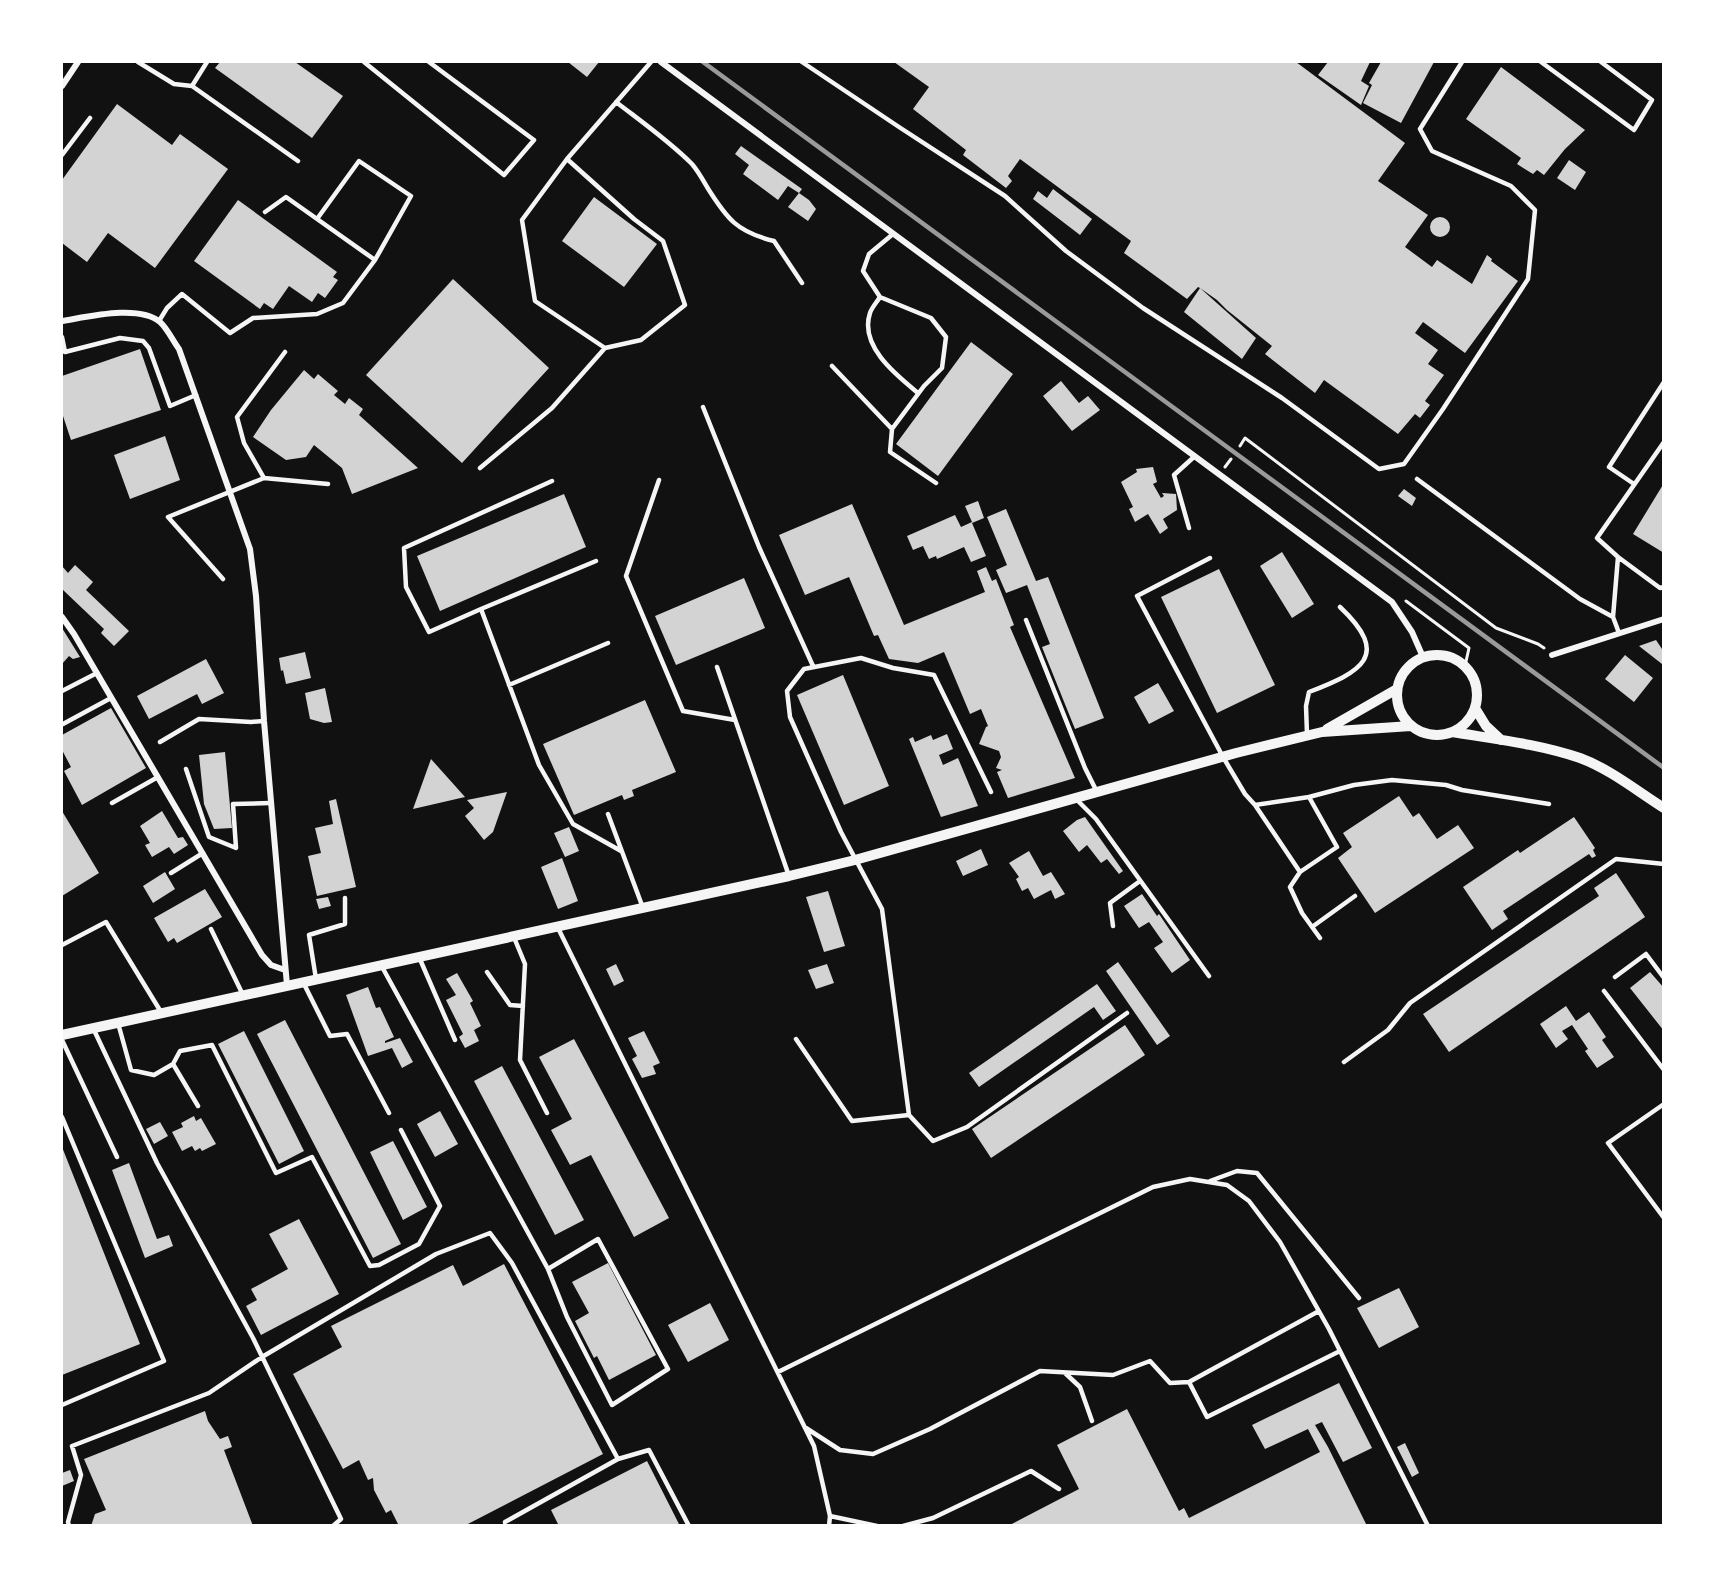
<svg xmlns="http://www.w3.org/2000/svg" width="1725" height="1587" viewBox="0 0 1725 1587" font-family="Overpass,sans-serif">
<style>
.building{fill:#d3d3d3}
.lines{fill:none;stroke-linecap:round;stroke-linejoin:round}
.path{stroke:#f5f5f5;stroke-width:3}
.service{stroke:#f5f5f5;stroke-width:4.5}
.minor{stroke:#f5f5f5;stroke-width:6}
.tertiary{stroke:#f5f5f5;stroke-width:10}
.rail{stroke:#9a9a9a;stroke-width:4.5}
</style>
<rect width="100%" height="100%" fill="#111"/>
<path class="building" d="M220 62H295L343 96 312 138 215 68Z
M568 62H599L587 77Z
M894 62H1296L1405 143 1378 181 1428 215 1405 247 1432 267 1437 260 1472 284 1487 255 1492 259 1491 261 1518 281 1465 353 1423 322 1415 333 1438 350 1428 364 1444 375 1425 401 1430 405 1420 418 1415 414 1398 434 1324 380 1315 393 1265 354 1272 346 1227 310 1217 300 1200 288 1256 338 1242 359 1184 312 1200 288 1198 287 1187 299 1124 253 1131 241 1020 159 1008 176 1012 181 1006 188 963 155 966 150 913 109 929 87Z
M1328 62H1370L1361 81 1369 86 1361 105 1318 75Z
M1381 62H1434L1401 123 1363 103 1372 85 1369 83Z
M1501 67 1585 130 1565 149 1544 175 1537 170 1533 174 1517 164 1521 158 1466 119Z
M117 104 172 145 180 134 228 169 155 268 108 233 87 262 62 243V180Z
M741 146 802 189 799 193 788 186 778 200 743 174 749 165 735 154Z
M1569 160 1586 172 1575 190 1557 178Z
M1053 189 1092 219 1080 235 1033 199 1038 191 1047 198Z
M799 193 809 200 816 209 808 221 788 207Z
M594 197 657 244 624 287 562 241Z
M238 200 337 272 333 277 338 280 325 298 318 293 312 302 289 286 273 309 264 303 260 309 194 261Z
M1430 227a10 10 0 1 1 20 0a10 10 0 1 1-20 0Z
M453 279 549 368 462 463 366 375Z
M971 342 1013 374 938 476 896 444Z
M140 349 161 410 71 440 62 413V376Z
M304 370 314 379 318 374 338 391 334 395 345 404 349 398 363 409 359 415 418 468 352 494 342 468 314 445 306 457 286 460 253 437 271 410Z
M1061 381 1079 403 1088 396 1100 410 1072 431 1043 396Z
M165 436 180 480 130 499 114 455Z
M1153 467 1157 482 1153 484 1161 498 1164 496 1162 493 1176 494 1177 510 1163 519 1168 528 1160 534 1148 514 1135 522 1129 509 1133 507 1121 482 1137 472 1136 469Z
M1664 483V553L1633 534Z
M1404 489 1416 498 1412 506 1398 496Z
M564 494 586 547 440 611 417 556Z
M978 501 984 518 972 523 986 556 971 562 964 547 937 559 936 556 929 559 923 546 913 550 907 536 955 515 961 527 972 522 965 506Z
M852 504 904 625 985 592 977 571 986 567 992 581 996 579 1014 625 1010 627 1075 778 1008 798 997 772 1002 770 996 768 1001 757 999 751 979 744 986 727 988 726 981 709 970 714 944 652 918 663 889 659 878 635 874 636 849 577 805 595 779 535Z
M1006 509 1036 581 1048 577 1104 718 1075 729 1042 647 1050 644 1027 585 1006 593 996 570 1007 565 987 517Z
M1282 552 1314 604 1292 618 1260 566Z
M75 565 93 582 86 590 129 631 114 646 101 633 104 629 62 589V566L68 573Z
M1219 569 1275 685 1217 713 1161 597Z
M744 578 765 628 676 665 655 616Z
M62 628 80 657 73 659 69 656 62 664Z
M1656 640 1664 652 1662 664 1639 646Z
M305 652 311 678 286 684 283 670 281 671 279 658Z
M1625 655 1653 678 1634 702 1605 679Z
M206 659 224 693 202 704 197 694 149 719 137 696Z
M843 675 889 786 844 805 797 695Z
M1158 683 1174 711 1149 724 1134 697Z
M325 688 332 722 324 723 310 719 305 693Z
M645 700 676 772 632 790 634 796 624 800 622 795 574 815 543 744Z
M111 708 146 768 82 805 64 771 71 767 62 750V735Z
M947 734 953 749 939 755 943 765 958 758 978 806 941 817 909 739 913 737 915 742 931 735 933 740Z
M225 752 232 828 214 829 204 804 199 755Z
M431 759 465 797 413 809Z
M507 792 493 832 484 840 465 816 474 808 467 800Z
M1399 796 1413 817 1419 813 1437 839 1458 825 1474 848 1375 913 1338 858 1352 847 1343 833Z
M336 799 356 887 317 896 308 856 321 853 315 828 333 824 329 801Z
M62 811 99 873 62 896Z
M162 811 178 838 183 837 188 845 174 854 169 847 152 857 145 845 150 843 140 826Z
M1085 817 1123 871 1119 874 1107 859 1101 863 1087 845 1079 852 1063 831 1077 820Z
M1574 817 1595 848 1593 850 1596 856 1592 858 1589 854 1503 911 1508 919 1492 930 1463 887 1518 850 1520 853Z
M569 827 579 851 565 857 554 833Z
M981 849 988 865 963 876 956 861Z
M1029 851 1043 876 1051 872 1065 894 1055 899 1051 890 1034 899 1028 888 1022 891 1016 879 1019 877 1009 863Z
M562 858 578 901 558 909 541 867Z
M165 872 175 889 153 903 143 886Z
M1616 873 1645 917 1449 1052 1423 1014 1599 896 1594 888Z
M205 889 222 917 177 943 174 938 168 942 154 918Z
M828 891 845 946 824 952 806 897Z
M1142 894 1157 916 1159 914 1190 960 1172 973 1154 948 1163 942 1149 922 1139 928 1124 906Z
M328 897 331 906 319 909 316 899Z
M1118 962 1170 1036 1157 1045 1106 971Z
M616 964 624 981 614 986 606 969Z
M827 964 834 983 816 989 808 970Z
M1650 972 1664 988V1031L1630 988Z
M457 973 473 1001 470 1003 481 1026 474 1030 479 1041 465 1048 459 1037 463 1034 446 1000 456 995 446 979Z
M1097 984 1116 1011 1103 1020 1094 1007 979 1087 969 1073Z
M368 987 376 1008 380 1007 394 1037 385 1041V1043L400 1038 413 1062 402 1068 392 1048 368 1056 346 995Z
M1566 1006 1576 1021 1589 1012 1606 1037 1602 1040 1614 1057 1597 1068 1585 1051 1588 1049 1572 1025 1562 1031 1568 1039 1556 1048 1540 1024Z
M285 1020 401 1244 373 1258 257 1034Z
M1125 1025 1145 1055 991 1158 972 1129Z
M244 1031 304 1151 279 1164 218 1044Z
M644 1031 660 1063 653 1066 656 1074 642 1078 632 1059 637 1056 628 1038Z
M574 1039 669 1218 634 1237 591 1155 570 1165 551 1130 572 1119 539 1057Z
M502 1066 584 1220 555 1235 474 1081Z
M440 1111 458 1144 435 1157 417 1124Z
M194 1116 196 1121 201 1118 216 1144 202 1151 200 1148 195 1151 192 1146 182 1151 172 1132 183 1127 181 1123Z
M160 1122 168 1136 154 1144 146 1129Z
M393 1141 427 1207 403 1220 370 1152Z
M62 1147 140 1344 62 1375Z
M129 1163 157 1239 169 1235 173 1246 145 1258 112 1170Z
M299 1219 339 1294 261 1335 246 1306 257 1300 251 1289 288 1269 269 1234Z
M608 1263 656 1355 609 1380 597 1356 594 1358 575 1321 589 1313 572 1282Z
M504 1264 603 1454 464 1526H399L391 1510 386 1513 374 1490 373 1478 368 1480 359 1460 343 1469 293 1374 342 1347 331 1326 453 1265 463 1286Z
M1399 1288 1419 1327 1379 1348 1357 1308Z
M710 1303 729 1340 688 1362 668 1325Z
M1339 1383 1372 1448 1343 1462 1322 1422 1315 1425 1328 1447 1367 1526H1008L1079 1489 1057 1445 1127 1409 1179 1511 1184 1508 1189 1518 1320 1452 1308 1429 1265 1449 1252 1425Z
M205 1411 208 1421 220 1439 228 1436 232 1447 224 1450 253 1526H91L95 1514 106 1510 84 1459Z
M1405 1443 1419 1473 1412 1477 1397 1447Z
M647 1461 680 1526H559L551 1510Z
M70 1470 74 1481 62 1486V1473Z"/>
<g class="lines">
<path class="path" d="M1240 446 1245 438 1496 628 1538 644 1544 648
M1225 467 1231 459
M1406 601 1469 648 1465 666"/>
<path class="service" d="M138 62 174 84 192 86 298 161
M364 62 504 175 534 140 429 62
M802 62 899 127 1005 196 1066 251 1143 308 1282 398 1379 469 1404 464 1443 409 1528 279 1535 210 1511 186 1432 151 1420 129 1462 62
M1541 62 1634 130 1652 100 1601 62
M192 86 207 62
M616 102C642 122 669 141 692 164 698 171 703 180 707 187 727 219 737 232 774 241L802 283
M62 155 90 118
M567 159 634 219 663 241 685 305 641 340 605 348 535 301 522 220 567 159 651 62
M317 219 359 161 411 196 375 260
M893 234 869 254 863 271 880 297 931 318 946 337 942 368 924 386 892 429 890 452 936 483
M880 297C877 302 872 307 870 313 859 346 896 375 918 393
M159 321 167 308 182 294 230 333 253 318 317 314 343 303 375 260 286 197 265 212
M62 337 65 352 120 338 143 341 149 348 170 406 196 395
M832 366 892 429
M703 407 759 547 813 666
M480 468 552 408 605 348
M264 478 328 484
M1417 479 1580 599 1613 617
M659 480 626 576 683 711 735 720
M552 481 404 548 406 587 429 632 481 609 539 765 573 824 621 851
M1634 484 1609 467 1664 382
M1189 528 1174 475 1195 456
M1618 557 1660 588 1664 587
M1210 558 1137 596 1223 757 1245 794 1255 805 1300 872 1337 847 1309 797 1255 805
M223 579 168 517 264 478 244 443 237 417 285 352
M481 609 596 561
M1026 620 1085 768 1097 792
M1619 633 1613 617 1618 557 1597 538 1664 442
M717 667 789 876
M509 685 608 643
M62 691 97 673
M63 724 111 698
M1307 734 1306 706 1309 692C1361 672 1392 656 1340 607
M160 742 199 719 251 722 264 721
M186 769 209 837 236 848 233 804 270 803
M991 792 934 675 893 668 861 658 804 669 787 691 790 717 841 832 882 909 909 1115 933 1141 967 1127 1127 1013
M1309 797 1354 785 1392 780 1446 785 1462 790 1549 804
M1077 800 1096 819 1209 976
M112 803 158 777
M608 814 643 908
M1300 872 1290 887 1302 913 1320 938
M171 873 203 853
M557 926 814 1446 830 1516 829 1526
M1113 926 1110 903 1140 881
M1312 927 1355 896
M211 929 243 995
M513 935 525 964 520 1060 547 1113
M62 945 106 922 161 1012
M419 957 455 1040
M381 965 548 1269 567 1317 612 1405 668 1369 598 1239 548 1269
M487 972 510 1005 523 1006
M1615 977 1646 954 1664 978
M316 979 309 935 345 924V898
M303 982 330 1036 347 1034 389 1113
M1604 991 1664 1070
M118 1023 131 1070 154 1075 173 1064 198 1106
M93 1028 157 1163 253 1338 341 1519 333 1526
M796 1039 852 1121 909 1115
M62 1040 117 1157
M1344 1062 1388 1030 1410 1003 1616 859 1664 864
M173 1064 180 1051 212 1045 276 1173 312 1157 370 1266 379 1265 419 1244 440 1206 401 1130
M1664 1104 1608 1143 1664 1218
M62 1117 164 1361 62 1405
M1210 1181 1237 1171 1257 1173 1359 1298
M1319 1311 1189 1382 1207 1417 1340 1351
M778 1372 1153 1187 1190 1179 1227 1185 1249 1201 1280 1242 1329 1329 1428 1526
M1065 1373 1080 1387 1092 1421
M806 1428 840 1450 873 1454 930 1429 1040 1371 1113 1375 1150 1361 1170 1383 1189 1382
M830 1516 877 1526
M69 1526 68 1522 81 1475 72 1446 209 1393 262 1357 436 1254 490 1233 512 1263 618 1459 649 1450 689 1526
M506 1526 505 1522 618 1459
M903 1526 933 1518 1031 1471 1059 1489"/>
<path class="minor" d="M661 62 1392 602 1412 632 1423 657
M62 86 78 62
M62 321C87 317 139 304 160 322 167 328 173 341 179 349L250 549 256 596 264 721 287 985
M62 617 74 634 262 955 271 965 285 970
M1552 655 1664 619"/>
<path class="tertiary" d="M1397 695a40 40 0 1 1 80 0a40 40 0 1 1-80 0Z
M1475 708 1486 726 1501 740
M1327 729 1397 689
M1452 732C1494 739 1539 744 1580 758 1610 769 1637 791 1664 808
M62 1035 789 876 855 860 1236 753 1322 732 1411 726"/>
<path class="rail" d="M703 62 1664 768"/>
</g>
<rect width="1725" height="1587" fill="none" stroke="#ffffff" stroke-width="126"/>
</svg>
